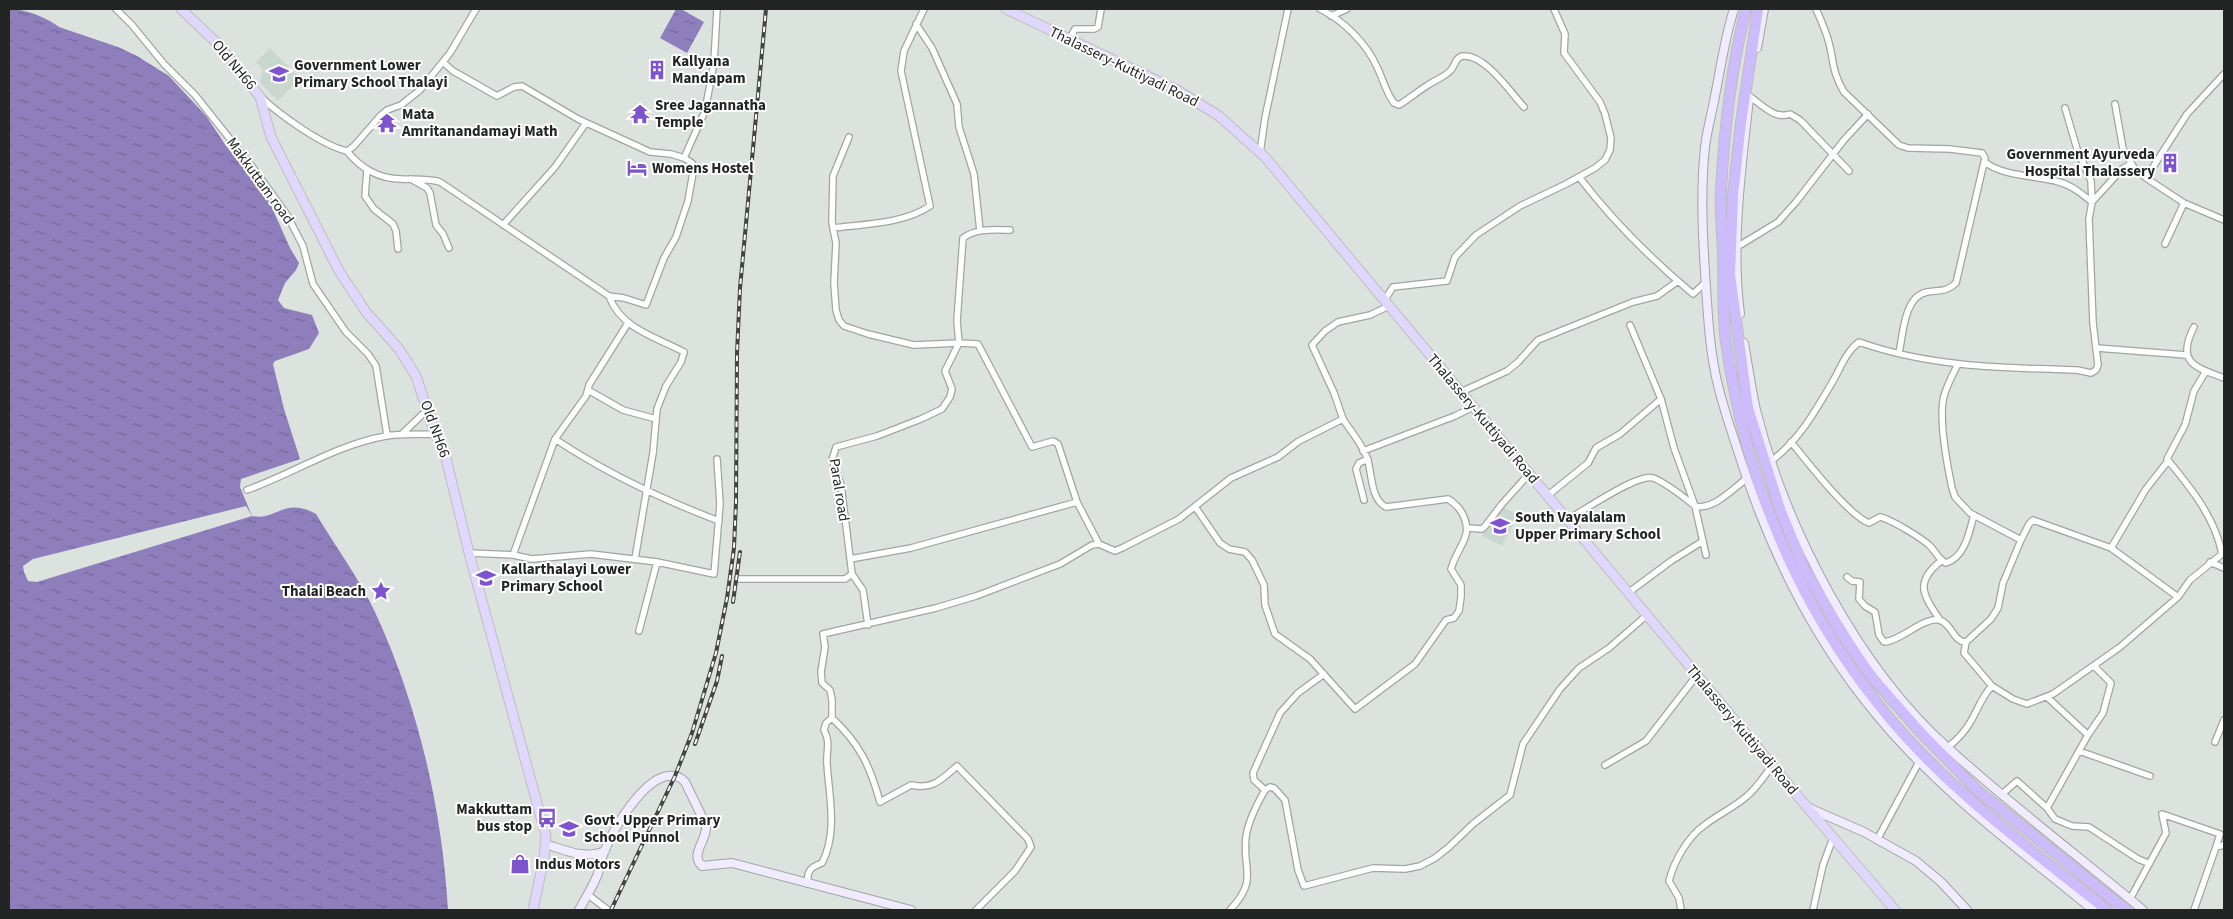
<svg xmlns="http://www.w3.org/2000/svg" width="2233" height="919" viewBox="0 0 2233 919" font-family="'Source Sans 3',sans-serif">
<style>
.built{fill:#c9d7ce}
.water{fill:url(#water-ripples)}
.pier{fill:#dce3de}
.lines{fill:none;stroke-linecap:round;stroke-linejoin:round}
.street-casing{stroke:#9fa5a1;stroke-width:8}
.secondary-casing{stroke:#9fa5a1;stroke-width:10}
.primary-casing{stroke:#bdbebd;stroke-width:11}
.highway-casing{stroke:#bdbebd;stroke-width:12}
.street{stroke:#fff;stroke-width:5.5}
.secondary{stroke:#f0ebfe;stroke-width:8}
.primary{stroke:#e0d7fd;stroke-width:9}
.highway{stroke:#ccbcfc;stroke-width:10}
.rail-casing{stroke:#424544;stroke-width:4}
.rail{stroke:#fff;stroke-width:2;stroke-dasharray:5.5;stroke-linecap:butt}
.labels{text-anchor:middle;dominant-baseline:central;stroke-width:4;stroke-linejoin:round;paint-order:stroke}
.poi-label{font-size:15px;font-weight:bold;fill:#232524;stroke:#fff;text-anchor:start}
.street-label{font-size:15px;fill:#232524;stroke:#fff}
</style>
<defs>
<pattern id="water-ripples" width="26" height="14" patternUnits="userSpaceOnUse" patternTransform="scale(1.25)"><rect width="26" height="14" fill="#8e7ebc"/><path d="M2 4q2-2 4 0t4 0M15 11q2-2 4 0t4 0" fill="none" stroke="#746799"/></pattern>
</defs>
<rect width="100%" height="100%" fill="#dce3de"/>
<path class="built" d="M270 48 300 78 278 101 260 83 263 70 256 62Z
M1499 505 1518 515 1502 546 1482 536Z"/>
<path class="water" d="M9 9C25 9 46 17 59 27L118 47 137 56 169 76 207 117 226 146 249 173 269 201 290 248 299 263 296 270 285 283 278 300 284 308 312 315 319 333 309 349 275 361 273 364 284 409 300 459 241 479 240 487 252 516C278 521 283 496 316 514 334 544 360 580 375 612 418 705 442 808 448 910H9Z
M676 9H681L704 22 687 53 660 38Z"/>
<path class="pier" d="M246 506 252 516 37 582 28 581 24 572 23 566 33 559Z"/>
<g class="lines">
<defs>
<path id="street" d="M116 9 132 25 164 64 195 95 257 173 287 215 303 246 313 284 346 332 368 354 376 366 387 435
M924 9 904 51 901 71 930 206C903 224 865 224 833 228L836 243 834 283 836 310 839 320 844 326 868 334 914 345 959 343 957 321 963 238C976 228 995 230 1010 230
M1320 9C1343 20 1367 44 1377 67 1383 79 1386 93 1394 103L1399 105C1409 99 1418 91 1428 85 1435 80 1445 77 1451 70 1455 66 1455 57 1463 56 1485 54 1510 92 1524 107
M1816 9C1821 20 1826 31 1829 43 1834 62 1832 72 1844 92L1899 145 1908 148 1950 149 1982 153 1985 158 1956 283C1947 292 1939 290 1927 292 1904 296 1903 335 1899 353
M1331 16 1347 9
M916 24 932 48 957 104 959 127 974 174 980 231
M1069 40 1075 29H1094L1098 27 1101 9
M443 62 453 71 497 96 514 87 522 86 578 119 650 152 671 154 684 158
M1749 96C1762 105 1775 120 1790 114L1800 120 1849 171
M262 98C280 115 323 146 347 151L354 146 380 116 387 110 401 105 420 90 450 53 476 9
M2115 104 2123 149 2134 168 2146 178 2187 114 2224 74
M347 151C360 168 379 179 401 179 415 180 427 178 440 182L609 296 624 298 646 305 664 258 676 237 688 201 694 167 692 163 684 158 705 111 714 63 717 9
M1260 153 1265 118 1288 9
M1985 162C2001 176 2038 176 2059 182 2071 185 2082 194 2092 202
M367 170 365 196 374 209 393 224 396 231 398 249
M1579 177C1612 220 1651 259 1693 294L1706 282
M2146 178 2184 203 2224 220
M411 179 427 188 430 193 436 225 443 234 449 248
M2092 202 2122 169 2131 164
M503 225 555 167 586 123
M833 228 832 222 833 176 849 137
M2165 244 2184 203
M1737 247 1778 222 1796 202 1844 140 1868 114
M609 296C621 329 656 337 684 352L681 362 666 386 657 409 653 453 635 559
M1384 301 1393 287 1447 281 1455 257 1476 235 1520 206 1566 184 1595 168 1605 160 1610 150 1611 138 1605 114 1600 102 1564 53 1565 34 1554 9
M628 323 589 385 586 396 555 439 513 555 532 559 591 554 657 562 714 574 720 504 717 459
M1630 325 1661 399 1674 448 1695 506 1706 555
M2194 327C2176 362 2194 367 2224 378
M2097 348 2186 355
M588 390 623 410 656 419
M1461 392 1507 371 1518 362 1538 340 1633 302 1657 296 1678 281
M1343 419 1334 393 1312 345 1325 331 1338 322 1370 315 1389 306
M402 434 427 410
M555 439C606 473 661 499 719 521
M1791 442C1807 461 1848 515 1869 523L1880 517C1890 519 1922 538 1930 546 1936 552 1939 560 1946 563 1965 557 1969 533 1974 515
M1363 451 1455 416 1473 407
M1771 461C1799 441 1816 410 1833 381 1841 367 1846 352 1859 342 1929 367 2004 368 2077 370L2091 373 2096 370 2098 365 2093 323 2089 219 2092 202 2091 181 2077 149 2065 108
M247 490C294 473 336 445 386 436 402 433 419 435 435 434
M1547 496 1588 463 1596 448 1620 434 1661 399
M1364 500 1356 469 1359 463 1368 459
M1567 520C1583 511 1638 473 1653 478 1665 482 1685 498 1695 506 1712 511 1733 489 1746 479
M1467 528 1482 529 1486 525 1502 504 1529 474
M2021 540 2029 524 2033 520 2111 548 2178 597
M2111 548 2146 489 2168 461
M469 553 513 555
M850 559 911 548 1077 502
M2210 562 2224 568
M852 574 863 590 868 625
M1847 577 1852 581 1860 582 1859 599 1865 606 1875 612 1879 635 1884 642C1901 641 1923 617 1939 620 1952 623 1953 642 1966 642L1991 619 1998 608 2003 583 2021 540 1970 513 1955 497 1952 488C1947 464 1938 419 1944 396 1947 385 1953 374 1958 364
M738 579H845L852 574 841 485 832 460 836 447 877 436 921 419 942 409 950 397 952 389 945 371 959 343 978 344 1032 447 1053 441 1058 444 1077 502 1099 544
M1628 593 1671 561 1703 541
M1940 620C1923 595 1914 582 1941 561
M639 631 657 562
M1966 642 1964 653 1992 686
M2088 735 2103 713 2111 683 2094 666
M2215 742 2224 720
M1947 748C1957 740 1965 732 1971 721 1978 709 1982 696 1992 686L2013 699 2027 704 2053 694 2120 647 2178 597 2190 580 2222 554C2215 517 2190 487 2167 459L2185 425 2194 391 2206 371
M2079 751 2150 776
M1605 765 1646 741 1697 675
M1265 790 1254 780 1253 773 1280 713 1298 693 1324 674
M2001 795 2017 781 2047 808 2055 819 2072 826 2089 827 2138 859 2148 863
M2047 808 2088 735 2047 697
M1877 840 1919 762
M808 884C806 871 811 867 822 863 838 832 829 796 827 764 826 751 831 743 824 730L826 723 832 718
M587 894 608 910
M2130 899 2166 833 2162 814 2220 834 2216 847
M976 910 1015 871 1031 847 1028 839 957 766C942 779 933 790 911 785L880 802C870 766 860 744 832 718V700L830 690 822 683 821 672 825 647 823 634 936 608 976 596 1060 564 1092 545 1099 544 1115 551 1122 548 1179 519 1231 478 1278 457 1299 441 1343 419C1351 432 1364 446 1368 461 1372 475 1371 500 1386 507L1448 499C1455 503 1458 506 1462 513 1475 537 1457 546 1451 569L1461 585V597L1459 611 1454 618 1446 620 1415 664 1355 709 1310 659 1275 634 1265 605 1264 585 1252 560 1245 552 1229 549 1220 543 1196 508
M1230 910C1259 879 1242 871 1246 837 1248 821 1257 804 1265 790L1270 787 1274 788 1285 800 1298 870 1304 886 1373 868 1405 869 1420 866 1435 858 1449 847 1473 824 1510 795 1523 744 1560 689 1579 668 1609 648 1647 615
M1681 910 1679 898 1669 881C1674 861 1688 836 1706 824 1719 814 1735 807 1747 796 1757 788 1764 776 1772 766
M1813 910 1823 865 1833 838
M2194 910 2216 847 2224 845"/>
<path id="secondary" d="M1734 9C1725 37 1721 66 1715 96 1712 113 1707 130 1705 147 1700 193 1703 242 1706 288 1708 314 1709 341 1714 366 1718 392 1727 417 1735 442 1766 542 1809 633 1876 714 1938 790 2018 848 2093 910
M1757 48 1764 9
M1740 314C1731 244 1741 170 1749 99
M1744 343C1748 365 1751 388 1756 410 1785 527 1858 668 1948 748 2011 805 2078 856 2143 910
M1809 808 1864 832 1916 861 1941 882 1967 910
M545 844C565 850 585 860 605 851
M579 910C585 899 592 888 597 876 600 868 601 858 605 850 613 829 643 779 668 776 674 775 681 777 685 782L706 825C708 840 689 854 702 866L732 863 911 910"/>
<path id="primary" d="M181 9 219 45 260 97 271 137 339 271 366 312 399 349 416 376 435 434 444 450 469 553 546 836 544 858 533 910
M1006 9 1177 90 1219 116 1265 157 1807 807 1895 910"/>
<path id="highway" d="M1746 9C1732 65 1724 132 1721 190 1720 211 1722 232 1723 253 1724 282 1722 313 1726 342 1745 476 1793 597 1878 704 1941 785 2028 847 2107 910
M1758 9 1741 122 1733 195 1730 275 1748 408 1780 509 1804 568 1842 634 1871 676 1921 733 1977 790 2126 910"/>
</defs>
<use href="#street" class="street-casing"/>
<use href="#secondary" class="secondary-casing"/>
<use href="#primary" class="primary-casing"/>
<use href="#highway" class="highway-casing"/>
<use href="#street" class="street"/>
<use href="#secondary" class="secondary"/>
<use href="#primary" class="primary"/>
<use href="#highway" class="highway"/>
<defs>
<path id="rail" d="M733 602 740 552
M695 744 717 681 722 656
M611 910 675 776 692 733 716 653 727 598 734 548 736 502 737 353 740 288 766 9"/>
</defs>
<use href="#rail" class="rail-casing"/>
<use href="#rail" class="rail"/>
</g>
<defs>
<symbol id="building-bare" viewBox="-9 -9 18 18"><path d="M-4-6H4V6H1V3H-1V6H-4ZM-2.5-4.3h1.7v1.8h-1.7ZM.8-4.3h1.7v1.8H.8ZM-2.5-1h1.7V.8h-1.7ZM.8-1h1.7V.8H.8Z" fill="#7d54cd" stroke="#fff" stroke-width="2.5" paint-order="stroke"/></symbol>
<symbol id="school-bare" viewBox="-9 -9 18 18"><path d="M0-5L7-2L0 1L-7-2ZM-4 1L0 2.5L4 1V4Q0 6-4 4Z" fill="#7d54cd" stroke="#fff" stroke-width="2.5" paint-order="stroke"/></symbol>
<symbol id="temple-bare" viewBox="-9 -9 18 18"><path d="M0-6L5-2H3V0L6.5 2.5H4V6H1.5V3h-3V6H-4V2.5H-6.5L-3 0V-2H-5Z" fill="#7d54cd" stroke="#fff" stroke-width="2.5" paint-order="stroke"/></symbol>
<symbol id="hotel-bare" viewBox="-9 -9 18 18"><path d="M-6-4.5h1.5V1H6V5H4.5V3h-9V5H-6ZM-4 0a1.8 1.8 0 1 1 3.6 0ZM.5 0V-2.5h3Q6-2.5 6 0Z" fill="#7d54cd" stroke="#fff" stroke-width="2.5" paint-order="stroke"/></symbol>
<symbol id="sight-bare" viewBox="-9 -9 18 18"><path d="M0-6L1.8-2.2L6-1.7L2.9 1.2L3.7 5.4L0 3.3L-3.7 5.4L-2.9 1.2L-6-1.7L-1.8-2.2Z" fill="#7d54cd" stroke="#fff" stroke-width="2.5" paint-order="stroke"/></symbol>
<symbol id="bus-bare" viewBox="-9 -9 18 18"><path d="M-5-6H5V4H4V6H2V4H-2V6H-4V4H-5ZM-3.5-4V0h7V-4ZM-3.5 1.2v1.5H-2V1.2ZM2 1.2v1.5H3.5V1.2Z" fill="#7d54cd" stroke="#fff" stroke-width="2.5" paint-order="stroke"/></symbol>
<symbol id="shop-bare" viewBox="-9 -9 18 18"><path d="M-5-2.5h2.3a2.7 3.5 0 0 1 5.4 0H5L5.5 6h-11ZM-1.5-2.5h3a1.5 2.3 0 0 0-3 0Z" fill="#7d54cd" stroke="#fff" stroke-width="2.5" paint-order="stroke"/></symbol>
</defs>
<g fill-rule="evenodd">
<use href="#building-bare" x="643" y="56" width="28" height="28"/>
<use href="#school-bare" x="265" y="60" width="28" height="28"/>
<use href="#temple-bare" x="626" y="100" width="28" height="28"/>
<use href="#temple-bare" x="373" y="109" width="28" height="28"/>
<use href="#building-bare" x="2156" y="149" width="28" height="28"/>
<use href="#hotel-bare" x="623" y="154" width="28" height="28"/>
<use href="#school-bare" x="1486" y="512" width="28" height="28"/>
<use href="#school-bare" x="472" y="564" width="28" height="28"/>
<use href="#sight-bare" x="367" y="577" width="28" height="28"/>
<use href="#bus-bare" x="533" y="804" width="28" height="28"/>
<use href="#school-bare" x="555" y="815" width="28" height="28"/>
<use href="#shop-bare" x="506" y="850" width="28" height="28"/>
</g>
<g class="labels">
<g class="poi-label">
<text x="672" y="61">Kallyana<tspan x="672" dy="17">Mandapam</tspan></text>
<text x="294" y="65">Government Lower<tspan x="294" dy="17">Primary School Thalayi</tspan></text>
<text x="655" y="105">Sree Jagannatha<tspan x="655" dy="17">Temple</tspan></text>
<text x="402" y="114">Mata<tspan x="402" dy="17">Amritanandamayi Math</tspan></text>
<text x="2155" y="154" text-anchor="end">Government Ayurveda<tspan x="2155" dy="17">Hospital Thalassery</tspan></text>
<text x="652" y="168">Womens Hostel</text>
<text x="1515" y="517">South Vayalalam<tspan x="1515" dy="17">Upper Primary School</tspan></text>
<text x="501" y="569">Kallarthalayi Lower<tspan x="501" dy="17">Primary School</tspan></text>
<text x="366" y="591" text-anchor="end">Thalai Beach</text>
<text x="532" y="809" text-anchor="end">Makkuttam<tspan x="532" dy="17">bus stop</tspan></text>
<text x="584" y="820">Govt. Upper Primary<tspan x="584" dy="17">School Punnol</tspan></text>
<text x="535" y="864">Indus Motors</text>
</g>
<g class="street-label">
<text transform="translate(234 65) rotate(50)">Old NH66</text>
<text transform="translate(1124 67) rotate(26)">Thalassery-Kuttiyadi Road</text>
<text transform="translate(260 181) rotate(54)">Makkuttam road</text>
<text transform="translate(1483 419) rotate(50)">Thalassery-Kuttiyadi Road</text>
<text transform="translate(435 429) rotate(70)">Old NH66</text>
<text transform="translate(839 490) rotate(81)">Paral road</text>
<text transform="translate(1742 730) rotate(50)">Thalassery-Kuttiyadi Road</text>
</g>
</g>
<rect width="2233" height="919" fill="none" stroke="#232524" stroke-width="20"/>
</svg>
